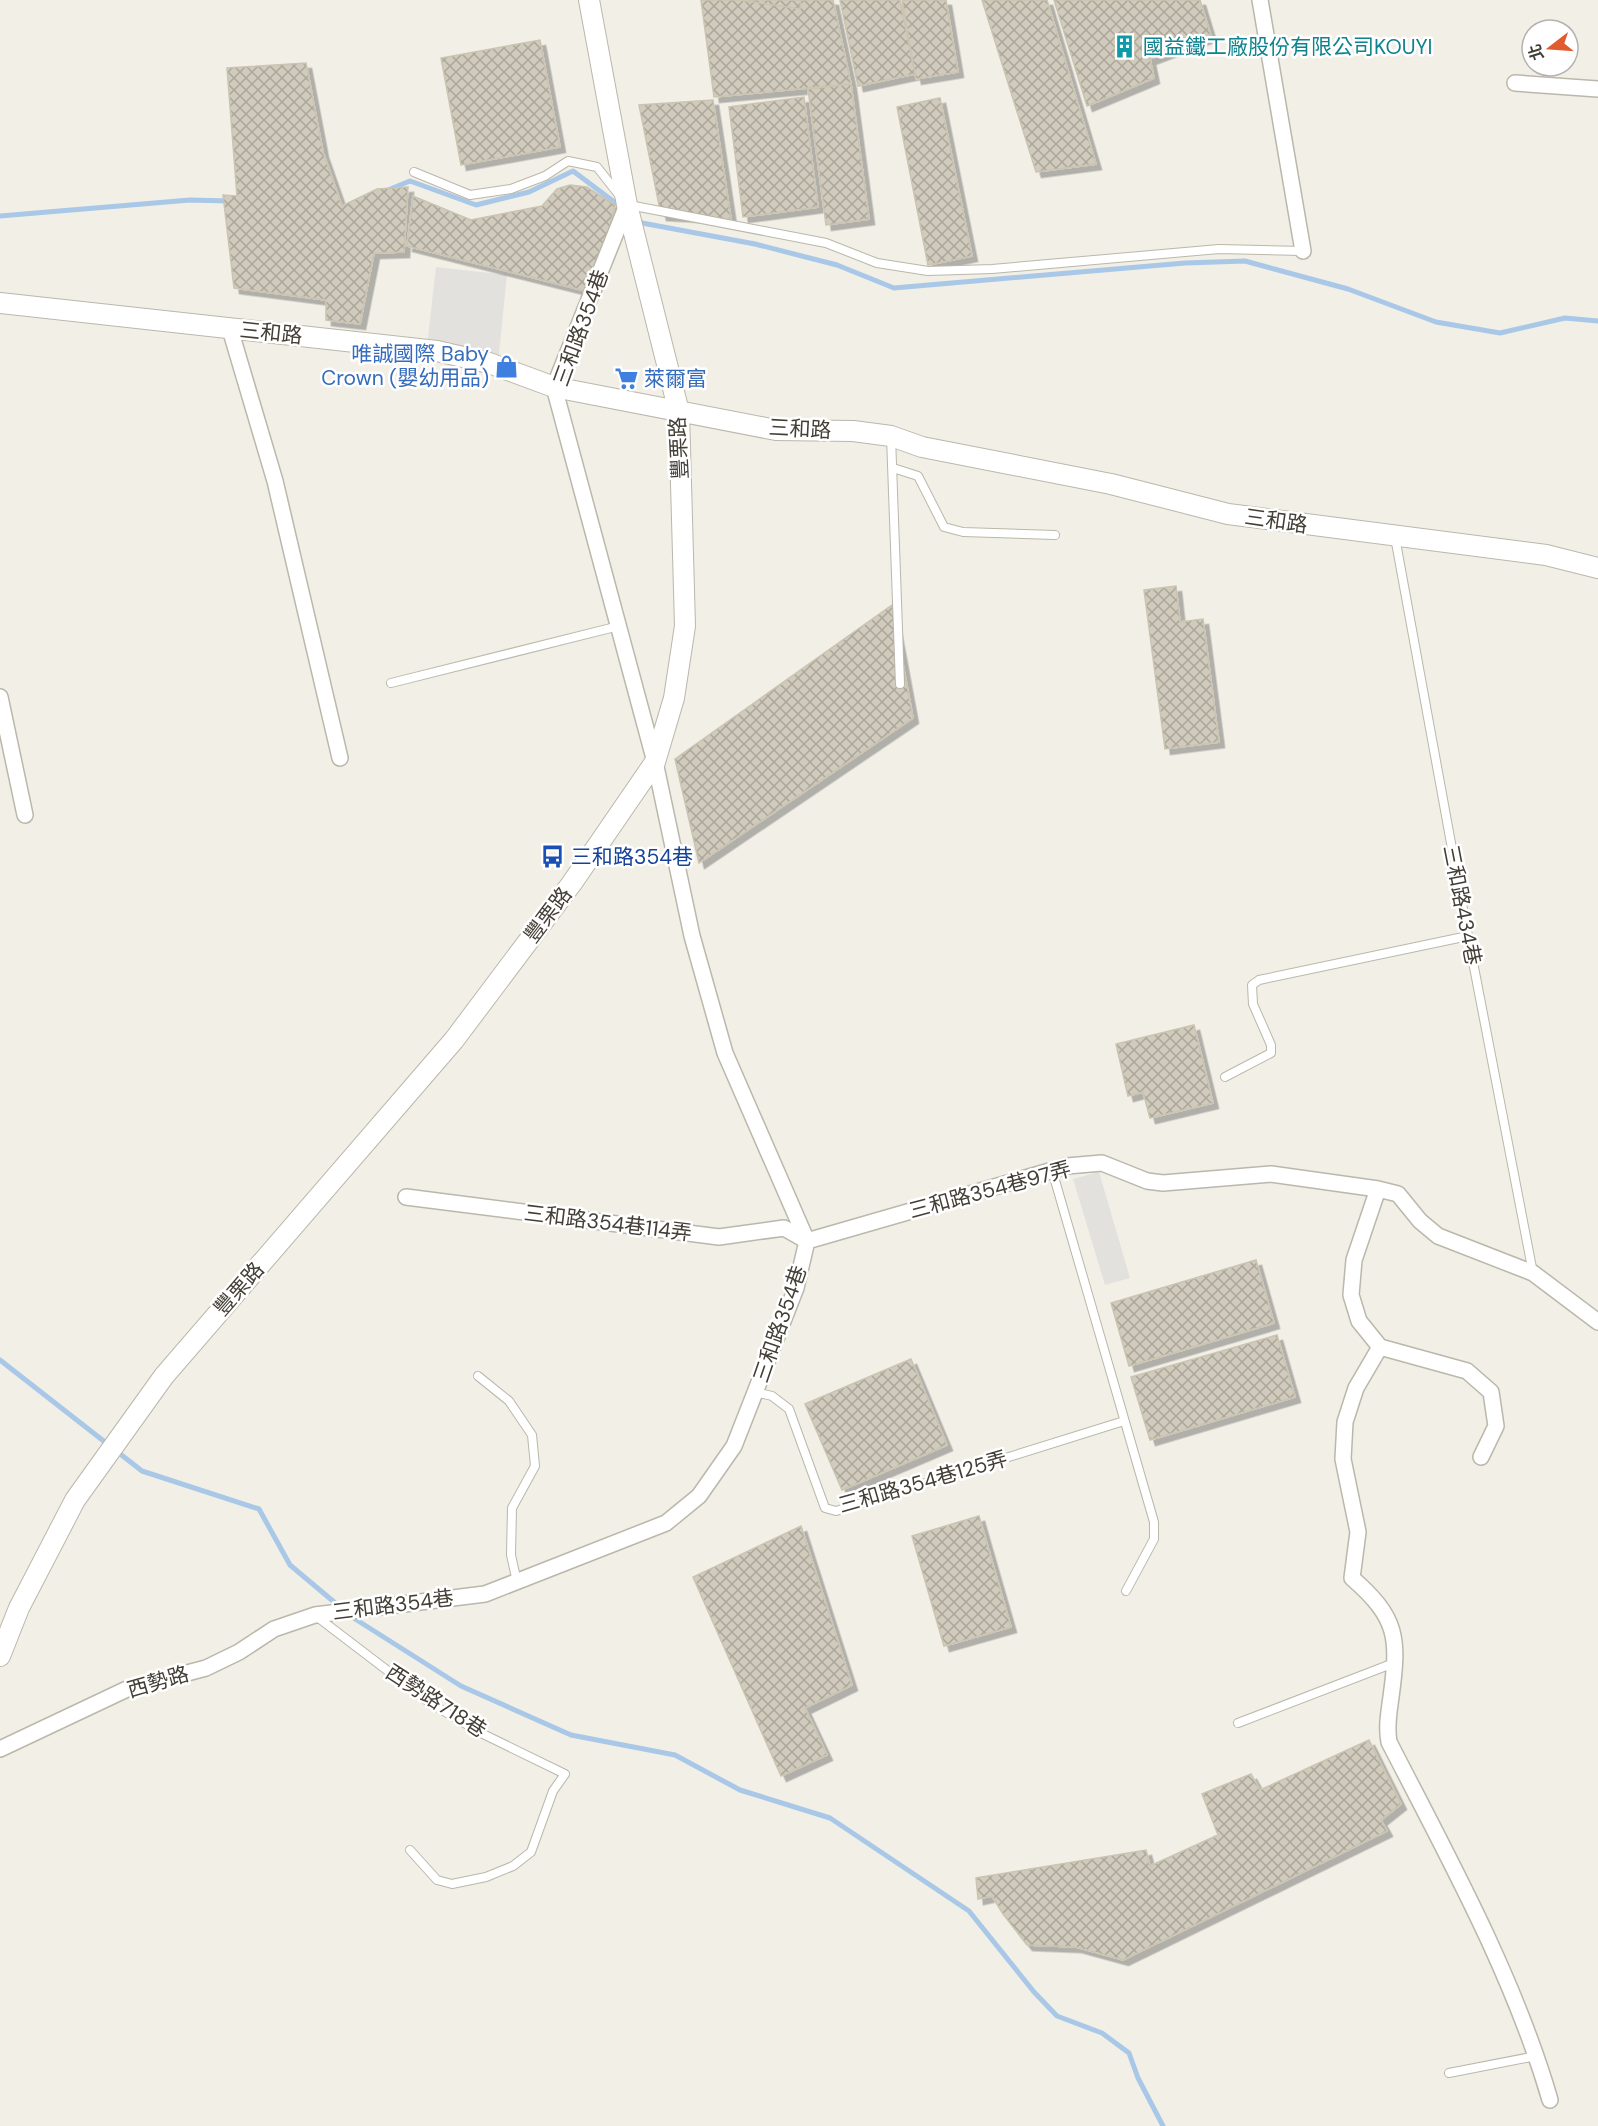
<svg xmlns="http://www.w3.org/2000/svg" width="1598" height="2126" viewBox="0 0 1598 2126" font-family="'DM Sans','Noto Sans TC',sans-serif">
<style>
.parking{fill:#e2e1de}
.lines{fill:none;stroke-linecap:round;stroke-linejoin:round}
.stream{stroke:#a9c7e7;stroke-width:5}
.building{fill:url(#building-cross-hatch);stroke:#cbc4b1;stroke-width:1.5;filter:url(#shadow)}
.service-casing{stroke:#bbb7aa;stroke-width:10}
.minor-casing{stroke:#bbb7aa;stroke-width:18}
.tertiary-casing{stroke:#bbb7aa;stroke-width:22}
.service{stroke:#fff;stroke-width:8}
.minor{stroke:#fff;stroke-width:15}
.tertiary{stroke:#fff;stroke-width:20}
.labels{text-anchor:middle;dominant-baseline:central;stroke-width:5;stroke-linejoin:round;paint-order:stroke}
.culture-label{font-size:21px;fill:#0d838f;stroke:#fff;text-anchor:start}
.street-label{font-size:21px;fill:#433f36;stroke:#fff}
.shop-label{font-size:21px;fill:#366cbe;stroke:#fff;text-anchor:end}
.transit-label{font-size:21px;fill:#164399;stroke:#fff;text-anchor:start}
</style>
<defs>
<pattern id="building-cross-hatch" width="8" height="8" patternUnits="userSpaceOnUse" patternTransform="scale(1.5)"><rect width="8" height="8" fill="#d1cbbd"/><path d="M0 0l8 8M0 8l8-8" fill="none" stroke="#aba69a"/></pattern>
<filter id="shadow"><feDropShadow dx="5.5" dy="5.5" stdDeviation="0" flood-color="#0004"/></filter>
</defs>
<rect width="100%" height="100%" fill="#f1efe6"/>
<path class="parking" d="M436 267 507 275 498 363 426 355Z
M1099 1172 1130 1278 1105 1285 1073 1179Z"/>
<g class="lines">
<path class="stream" d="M388 190 410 181 476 205 529 192 573 171 621 207
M0 216 190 200 229 201
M636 218 642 223 755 244 837 265 894 288 1185 263 1245 261 1348 289 1436 322 1500 333 1565 318 1598 321
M0 1360 142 1471 259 1509 290 1565 352 1617 461 1686 571 1735 675 1755 740 1790 830 1818 969 1911 1034 1992 1057 2016 1102 2033 1129 2053 1138 2078 1163 2126"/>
</g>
<path class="building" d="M701 0H739L800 9 801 0H833L851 84 714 97Z
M739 0H801L800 9Z
M840 0H900L915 74 858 86Z
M902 0H946L958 72 916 79Z
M982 0H1047L1096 164 1036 172Z
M1054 0H1200L1211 36 1150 59 1154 78 1087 106Z
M540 40 560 147 461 165 441 58Z
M306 63 323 152 342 206 377 189 408 187 404 252 374 253 360 324 326 320V300L234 288 223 195 237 196 227 68Z
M851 84 869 219 826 225 808 89Z
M804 97 818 207 743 217 729 107Z
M940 98 972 256 928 265 897 107Z
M713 100 731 219 661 215 639 105Z
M570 185 587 187 615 205 594 293 407 246 413 196 471 220 542 206 557 189Z
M1176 586 1180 622 1203 619 1219 742 1165 749 1144 590Z
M892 605 913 718 699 863 675 759Z
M1194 1025 1213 1103 1150 1118 1143 1092 1128 1096 1116 1044Z
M1256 1260 1274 1323 1129 1366 1111 1303Z
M1277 1335 1295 1397 1150 1440 1131 1377Z
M911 1359 947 1445 842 1490 805 1404Z
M979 1516 1011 1627 944 1646 912 1536Z
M801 1526 852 1685 805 1708 827 1755 781 1776 693 1577Z
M1369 1740 1401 1804 1381 1820 1387 1831 1123 1960 1076 1947 1027 1945 1003 1914 992 1896 978 1899 976 1878 1146 1850 1150 1866 1218 1835 1202 1794 1251 1774 1260 1790Z"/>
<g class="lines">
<defs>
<path id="service" d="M414 172 470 195 511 189 545 176 568 161 597 167 619 195
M629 205 826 243 877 263 928 271 992 269 1219 249 1303 251
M891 437 900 684
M893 468 918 476 944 527 963 532 1055 535
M1395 537 1468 936 1533 1273
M391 683 619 626
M1225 1077 1271 1053V1045L1253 1004 1252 985 1259 980 1468 936
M1052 1170 1154 1522V1539L1126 1591
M478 1376 509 1401 532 1435 535 1466 512 1508 511 1555 517 1582
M755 1392 772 1396 789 1409 825 1508 836 1511 1124 1421
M316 1616 430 1703 483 1734 565 1774 553 1791 531 1852 513 1866 486 1877 452 1884 437 1880 410 1850
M1238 1723 1394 1663
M1449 2073 1536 2056"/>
<path id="minor" d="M1260 0 1303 251
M1515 83 1598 89
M230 329 275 481 340 758
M0 697 25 815
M1378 1189 1354 1260 1351 1295 1359 1321 1380 1347 1467 1371 1491 1392 1496 1426 1481 1457
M406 1197 719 1237 784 1228 807 1241
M807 1241 1067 1166 1102 1163 1147 1181 1163 1183 1271 1174 1378 1189 1398 1194 1420 1221 1438 1236 1533 1273 1598 1322
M1380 1347 1356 1388 1345 1422 1343 1459 1358 1532 1352 1578C1398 1618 1399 1638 1391 1697 1389 1712 1386 1727 1389 1742 1448 1857 1514 1976 1550 2100
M0 1749 127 1689 206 1668 239 1652 274 1629 315 1615 485 1594 666 1523 699 1496 734 1446 796 1288 807 1241 725 1053 692 936 655 762 554 387 627 205"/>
<path id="tertiary" d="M0 303 437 351 489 363 554 387 776 430 853 431 891 436 922 447 1111 484 1228 514 1546 555 1598 568
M0 1656 19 1608 75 1500 164 1376 454 1040 572 883 655 762 674 698 685 626 679 412 627 205 589 0"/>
</defs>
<use href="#service" class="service-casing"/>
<use href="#minor" class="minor-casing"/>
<use href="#tertiary" class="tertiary-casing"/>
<use href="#service" class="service"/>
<use href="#minor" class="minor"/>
<use href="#tertiary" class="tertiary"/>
</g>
<defs>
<symbol id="building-bare" viewBox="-9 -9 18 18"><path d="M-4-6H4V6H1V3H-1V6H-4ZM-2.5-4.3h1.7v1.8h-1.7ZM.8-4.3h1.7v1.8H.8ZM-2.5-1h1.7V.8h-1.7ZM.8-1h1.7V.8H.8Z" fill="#0f9aa8" stroke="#fff" stroke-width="2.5" paint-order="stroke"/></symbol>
<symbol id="shop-bare" viewBox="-9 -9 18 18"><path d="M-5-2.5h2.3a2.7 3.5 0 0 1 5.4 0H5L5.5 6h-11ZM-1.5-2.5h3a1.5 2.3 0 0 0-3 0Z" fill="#3f7fe0" stroke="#fff" stroke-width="2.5" paint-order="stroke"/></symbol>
<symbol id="supermarket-bare" viewBox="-9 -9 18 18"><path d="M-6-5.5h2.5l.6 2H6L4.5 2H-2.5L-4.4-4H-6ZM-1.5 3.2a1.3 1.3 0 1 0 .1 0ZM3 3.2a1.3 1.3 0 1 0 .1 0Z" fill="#3f7fe0" stroke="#fff" stroke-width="2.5" paint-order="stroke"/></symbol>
<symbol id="bus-bare" viewBox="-9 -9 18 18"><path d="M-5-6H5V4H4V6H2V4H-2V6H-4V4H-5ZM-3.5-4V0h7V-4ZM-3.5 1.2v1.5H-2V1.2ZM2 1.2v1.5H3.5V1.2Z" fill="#1a4fb4" stroke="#fff" stroke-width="2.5" paint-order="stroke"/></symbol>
</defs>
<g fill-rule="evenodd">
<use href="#building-bare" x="1108" y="30" width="33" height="33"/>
<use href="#shop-bare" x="490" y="350" width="33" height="33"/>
<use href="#supermarket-bare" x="610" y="362" width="33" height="33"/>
<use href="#bus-bare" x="536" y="840" width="33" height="33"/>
</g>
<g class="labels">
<g class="culture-label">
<text x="1143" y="47">國益鐵工廠股份有限公司KOUYI</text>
</g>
<g class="street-label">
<text transform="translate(581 328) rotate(-70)">三和路354巷</text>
<text transform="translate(271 333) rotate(6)">三和路</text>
<text transform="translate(800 429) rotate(3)">三和路</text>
<text transform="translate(679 448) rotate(-93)">豐栗路</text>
<text transform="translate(1276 521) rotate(8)">三和路</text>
<text transform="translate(1462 905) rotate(79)">三和路434巷</text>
<text transform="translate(548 915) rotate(-53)">豐栗路</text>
<text transform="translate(990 1190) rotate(-15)">三和路354巷97弄</text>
<text transform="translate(608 1223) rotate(7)">三和路354巷114弄</text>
<text transform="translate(239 1289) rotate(-49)">豐栗路</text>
<text transform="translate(780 1324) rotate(-71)">三和路354巷</text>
<text transform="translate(923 1482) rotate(-16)">三和路354巷125弄</text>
<text transform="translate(393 1605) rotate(-7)">三和路354巷</text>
<text transform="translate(158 1682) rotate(-16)">西勢路</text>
<text transform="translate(436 1701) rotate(33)">西勢路718巷</text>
</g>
<g class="shop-label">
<text x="489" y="354">唯誠國際 Baby<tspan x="489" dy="24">Crown (嬰幼用品)</tspan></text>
<text x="644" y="379" text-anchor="start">萊爾富</text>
</g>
<g class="transit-label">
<text x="571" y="857">三和路354巷</text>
</g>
</g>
<g transform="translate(1550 48) rotate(253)"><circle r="28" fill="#ffffff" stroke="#b4b2af" stroke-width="1.5"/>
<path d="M0-4.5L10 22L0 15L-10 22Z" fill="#e05c2e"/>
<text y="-9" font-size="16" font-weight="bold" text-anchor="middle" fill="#433f36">北</text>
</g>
</svg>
